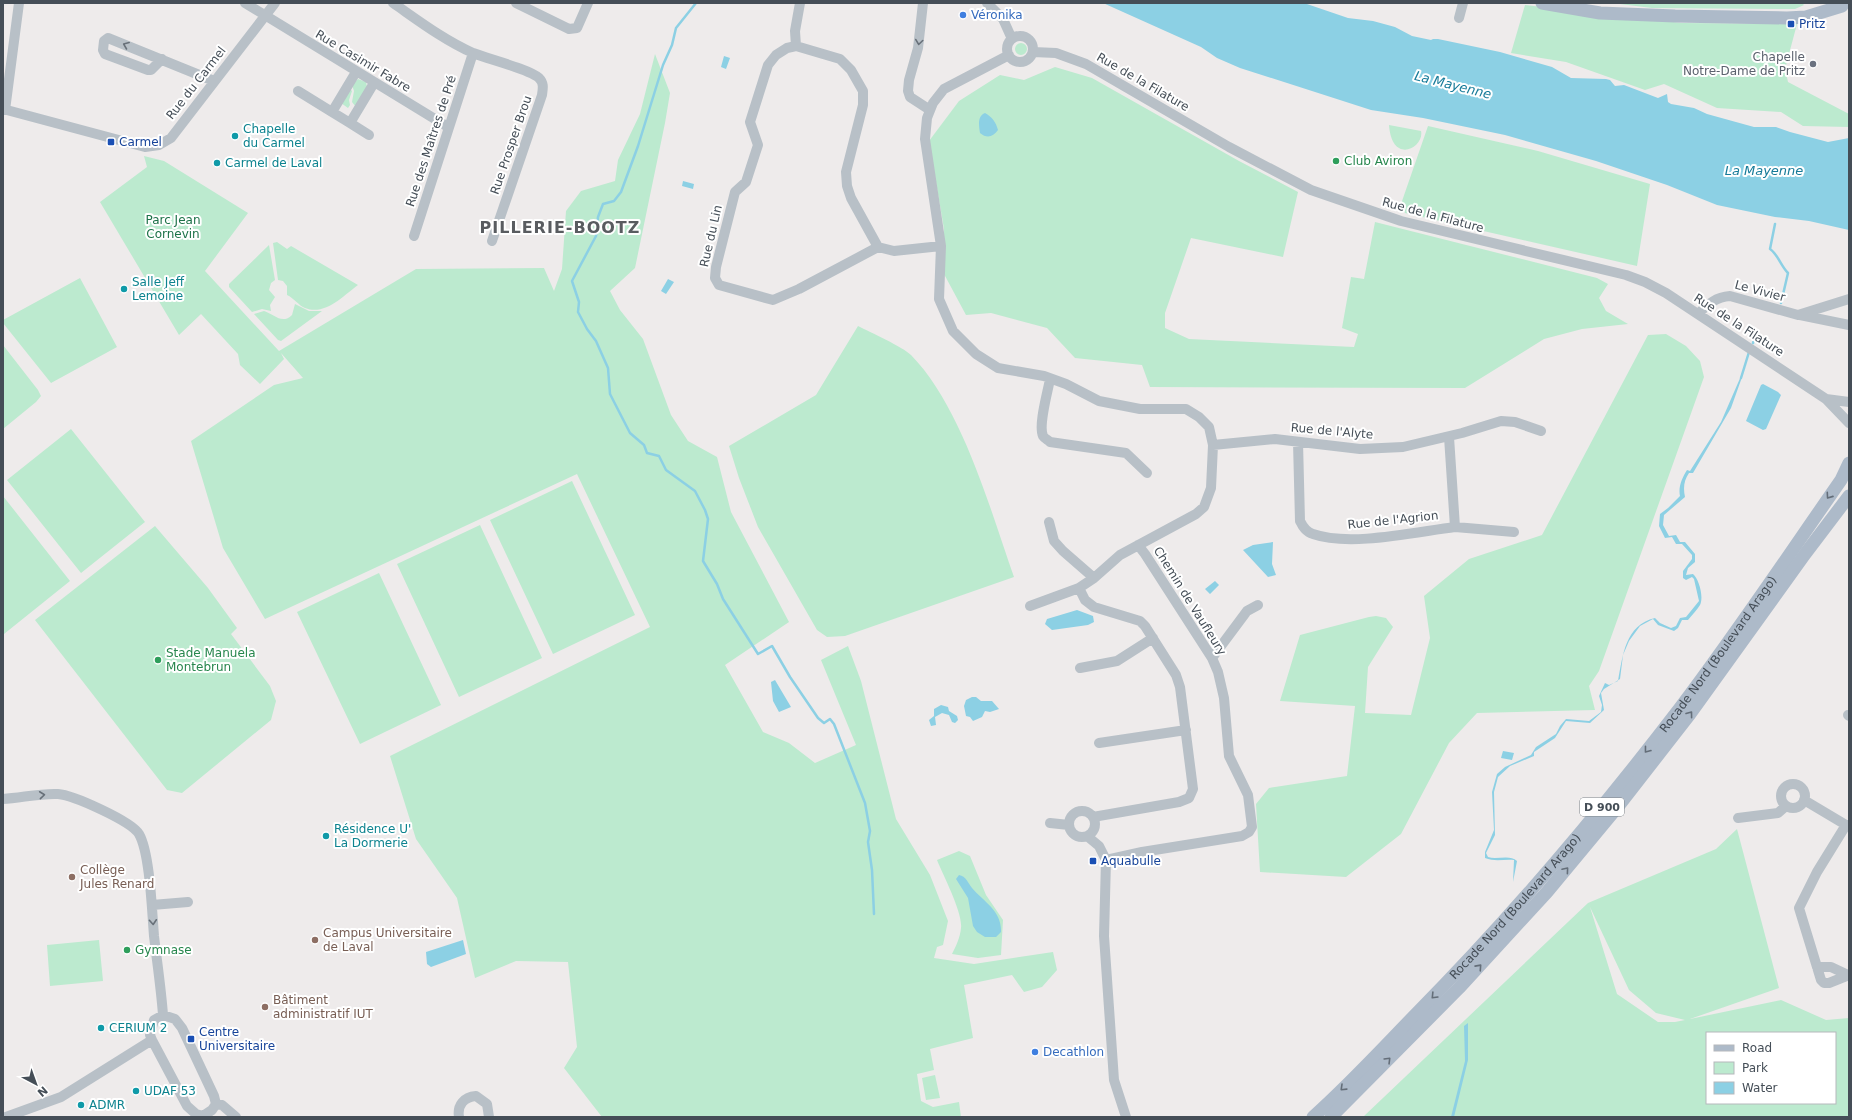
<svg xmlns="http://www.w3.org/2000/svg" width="1852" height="1120" viewBox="0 0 1852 1120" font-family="'DejaVu Sans',sans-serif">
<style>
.green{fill:#bceacf;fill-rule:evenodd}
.water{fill:#8cd0e4}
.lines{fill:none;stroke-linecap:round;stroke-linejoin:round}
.stream{stroke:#8cd0e4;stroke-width:2.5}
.minor{stroke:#b8c0c7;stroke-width:10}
.major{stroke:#adbac9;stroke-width:13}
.oneway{stroke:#687079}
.oneway2{stroke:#646e79}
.shop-dot{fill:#3f7fe0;stroke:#fff;stroke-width:1.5}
.transit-dot{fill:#1a4fb4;stroke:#fff;stroke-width:1.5}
.worship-dot{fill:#6b7280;stroke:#fff;stroke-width:1.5}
.culture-dot{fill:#0f9aa8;stroke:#fff;stroke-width:1.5}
.leisure-dot{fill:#2e9e5b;stroke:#fff;stroke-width:1.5}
.education-dot{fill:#8d6e63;stroke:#fff;stroke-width:1.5}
.labels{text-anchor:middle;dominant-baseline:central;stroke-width:4;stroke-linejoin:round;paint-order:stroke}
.shield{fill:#fff;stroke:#7d8389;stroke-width:1}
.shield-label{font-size:11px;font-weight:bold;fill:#454e57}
.shop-label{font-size:12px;fill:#366cbe;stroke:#fff;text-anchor:start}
.transit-label{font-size:12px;fill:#164399;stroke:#fff;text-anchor:start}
.worship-label{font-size:12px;fill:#5b616d;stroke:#fff;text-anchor:end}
.street-label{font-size:12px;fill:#454e57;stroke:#fff}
.culture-label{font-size:12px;fill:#0d838f;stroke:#fff;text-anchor:start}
.leisure-label{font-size:12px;fill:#27864d;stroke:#fff;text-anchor:start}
.park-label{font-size:12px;fill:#1d7249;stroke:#fff}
.education-label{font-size:12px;fill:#785e54;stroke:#fff;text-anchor:start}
.water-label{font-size:13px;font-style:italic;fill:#177b99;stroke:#fff}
.district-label{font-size:16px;font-weight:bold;letter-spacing:1px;fill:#595c60;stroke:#fff}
</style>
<rect width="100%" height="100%" fill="#eeebeb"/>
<path class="green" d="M1612 3H1802L1804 5 1795 9 1652 8Z
M1525 5 1682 23 1797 24 1785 69 1788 82 1849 114V127L1803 126 1781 112 1717 108 1664 84 1645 90 1566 62 1511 53Z
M1015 49a6 6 0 1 1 12 0a6 6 0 1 1-12 0Z
M655 54 670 93 665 123 635 268 610 291 620 310 643 339 671 415 688 441 717 457 731 512 789 622 725 665 763 732 789 743 815 763 856 745 821 660 848 646 861 681 896 819 930 875 948 921 943 945 937 947 934 958 974 964 1053 952 1057 970 1042 987 1024 992 1012 975 964 985 973 1038 930 1049 934 1070 917 1074 921 1101 933 1107 959 1102 961 1117H602L564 1068 577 1047 568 962 516 961 475 978 457 898 416 839 390 756 650 627 577 474 265 619 223 548 191 441 274 385 303 378 281 353 284 359 260 384 240 365 238 354 201 314 179 335 100 202 147 167 144 156 164 161 248 213 205 271 279 351 416 269 544 268 554 291 562 269 566 211 581 191 615 181 618 160 640 114Z
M1055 67 1092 78 1239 161 1298 192 1283 257 1191 238 1165 313V328L1189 339 1354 347 1358 334 1342 328 1351 277 1364 279 1375 222 1597 278 1608 284 1599 298 1606 311 1628 324 1582 329 1544 339 1465 388 1150 387 1142 365 1075 358 1047 328 991 313 966 315 944 274V229L929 141 959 101 1000 75 1024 80Z
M358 79 366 82 367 87 356 107 352 102 354 91 352 85Z
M350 89 352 91 349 100 350 105 348 108 341 103Z
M1389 125 1421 131C1425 147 1392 166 1389 125Z
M1428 126 1538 151 1650 184 1637 266 1405 213 1401 204Z
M277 242 287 249 291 246 358 285C343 296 325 316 305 308 298 305 294 298 287 295V286L283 281 278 280 273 243Z
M269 245 275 280 271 283 269 290 275 297 270 305 271 311 262 309 252 312 229 287V284Z
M80 278 117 347 51 383 3 323V320Z
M295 304 309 311H322L281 341 278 340 254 314 264 311C274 314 282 325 292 315Z
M858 326C870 332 903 347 911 355 962 407 990 509 1014 577L845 636 827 637 817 630 758 527 739 478 729 446 816 395Z
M1666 334 1686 346 1700 361 1704 377 1599 671 1589 686 1595 710 1477 713 1449 743 1401 834 1346 877 1260 872 1256 804 1269 788 1347 776 1355 706 1280 701 1300 635 1369 617 1376 616 1386 618 1393 627 1368 667 1365 713 1411 715 1430 638 1424 596 1469 559 1542 535 1648 335Z
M3 345 38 390 41 396 36 402 3 429Z
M71 429 145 522 81 573 7 480Z
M572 481 635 615 553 654 490 520Z
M3 496 70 581 4 634 3 632Z
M480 525 542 658 459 697 397 564Z
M155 526 208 588 237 628 231 634 270 686 276 701 271 720 182 793 167 790 35 620Z
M379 573 441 705 360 744 297 612Z
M1737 829 1779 988 1690 1019 1781 1000 1826 1020 1849 1018V1117H1363L1588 903 1716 849ZM1590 907 1629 990 1656 1013 1685 1020 1675 1022H1658L1617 994ZM1707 1033H1835V1103H1707Z
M959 851 970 856 986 895 1003 920 1001 955 978 958 952 954C956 946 960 938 961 928 963 913 943 875 937 860Z
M99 940 103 981 50 986 47 945Z
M935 1075 940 1098 926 1100 922 1078Z"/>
<path class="water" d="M1103 3H1304L1348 18 1373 21 1395 27 1412 36 1431 40 1433 39H1438L1500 52 1552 67 1571 78 1606 79 1610 80 1615 86 1624 85 1658 98 1667 94 1668 102 1671 104 1694 108 1707 114 1754 127H1776L1790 132 1828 142 1849 138V230L1809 221 1775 217 1717 205 1667 185 1596 161 1505 135 1423 118 1371 110 1240 68 1217 58 1201 47Z
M724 56 730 58 726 69 721 67Z
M985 113C992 117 996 122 998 130 993 137 987 139 980 133 979 126 977 116 985 113Z
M683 181 694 184 693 189 682 186Z
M668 279 674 282 666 294 661 291Z
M1751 352 1731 408 1693 473H1689C1684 480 1683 488 1685 497L1664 515 1663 525 1669 536 1676 535 1680 542H1685L1695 554V562L1688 568 1686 575 1693 574C1699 579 1704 597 1700 605 1697 610 1692 615 1688 620H1682L1678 628 1674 631 1658 625 1653 619 1640 626 1629 641 1623 655 1620 679 1604 689 1601 693 1604 710 1590 723 1566 721 1555 738 1534 752V756L1510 766 1498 777 1494 792 1495 835 1486 853 1488 857C1497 860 1510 854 1517 861L1513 882 1514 860C1504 859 1495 862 1485 858V852L1494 830 1492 792 1497 774 1505 767 1531 755 1536 747 1556 734 1560 726 1566 719 1589 721 1601 712 1602 705 1599 696 1605 683 1609 685 1618 681C1623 655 1625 625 1655 618L1660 623 1671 628 1676 626 1680 618 1686 617 1699 601 1694 579 1692 577 1686 580 1683 578V571L1692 559V555L1682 544H1676L1672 537 1665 538 1659 526 1660 514 1668 508 1680 496C1678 487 1682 478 1687 470L1690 471 1721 422 1741 376 1742 377Z
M1763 384 1778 392 1781 395 1766 429 1763 430 1746 421 1761 385Z
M1273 542 1272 564 1276 575 1268 577 1243 550 1253 545Z
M1215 581 1219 585 1210 594 1205 589Z
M1077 610 1093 616 1094 622 1088 625 1052 630 1045 624 1047 619Z
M775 680 791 707 779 712 773 701 771 682Z
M972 697H976L981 701H992L999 709 990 712 985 711 982 717 973 721 970 717 966 716 964 706 966 700Z
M941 705 948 707 949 711 957 716 958 720 955 723 952 722 949 715 942 713 935 717 936 725 931 726 929 720 934 716V709Z
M1503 751 1514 753 1512 760 1501 758Z
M959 875C966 876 968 883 972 888 984 902 1002 911 1001 932L996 937H985L977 932 973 926 968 898 956 879Z
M463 940 466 954 431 967 427 964 426 952Z
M1468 1023V1060L1454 1117H1451L1465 1061 1464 1026Z"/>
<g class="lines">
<path class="stream" d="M696 3 676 28 672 45 663 65 638 146 621 192 614 201 603 204 598 217 596 236 572 281 579 302 578 312 587 329 596 341 608 368 610 394 630 433 644 445 647 453 659 456 666 470 695 491 705 510 708 519 703 561 717 584 723 599 758 654 772 646 790 677 818 718 824 723 830 719 834 724 865 803 870 831 868 842 872 870 874 914
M1775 224 1770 249C1777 253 1781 266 1788 273L1781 303
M1753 343 1755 337
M1741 378 1749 352"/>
<path class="minor" d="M245 3 448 127
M393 3C419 21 444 40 473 53 488 59 529 69 539 78 544 83 543 88 542 95L492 241
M516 3 569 29 577 28 588 3
M923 3 918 48 909 80 908 91 910 97 930 110
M987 3 1003 19 1012 39
M1459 18 1463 3
M1007 49a13 13 0 1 1 26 0a13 13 0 1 1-26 0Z
M796 46 795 31 800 3
M1033 52 1056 53 1086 64 1229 147 1311 190 1401 221 1626 275 1645 282 1666 293 1826 399 1849 423
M1009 55 944 89 933 103 927 118 925 139 941 246 939 299 953 331 976 354 998 368 1044 376 1066 384 1099 401 1140 409H1186L1199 417 1209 427 1213 445 1211 488 1204 507 1196 514 1120 555 1094 578 1079 588 1030 606
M162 59 151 70H148L105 54 103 50 104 41 108 38 214 81
M356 72 332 112 350 123 374 83
M298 91 332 112
M3 109 145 147 159 145 171 138 275 3
M5 110 19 3
M350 123 369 135
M414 236 473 53
M878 247 851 198 847 186 846 172 863 105V91L851 70 840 59 796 46 787 48 776 55 768 65 750 122 758 145 746 182 735 192 716 267 715 278 719 285 773 300 799 289 878 247 894 251 941 246
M1698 314C1708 304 1716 297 1730 296L1798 315 1849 299
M1800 315 1849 325
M1050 379C1048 391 1038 425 1043 436 1045 439 1048 440 1050 442L1126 453 1147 473
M1826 399 1849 402
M1298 442 1300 521C1303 527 1306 532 1313 534 1350 547 1415 532 1455 527L1449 437
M1213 445 1275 439 1360 449 1403 447 1462 433 1501 421 1515 422 1541 431
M1049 522 1054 541 1063 551 1094 578
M1455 527 1514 532
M1079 588 1085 600 1094 607 1140 621 1145 626 1176 675 1180 687 1193 789 1189 798 1179 802 1093 817
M1212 658 1247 611 1258 605
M1080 668 1117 661 1153 638
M1848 715 1849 716
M1099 743 1186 730
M1781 796a12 12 0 1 1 24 0a12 12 0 1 1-24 0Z
M3 799C21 798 40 793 58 794 73 795 131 821 139 834 150 853 152 912 154 936 157 962 161 988 163 1015
M1804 800 1846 825
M1069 824a13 13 0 1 1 26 0a13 13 0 1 1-26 0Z
M1738 818 1778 813 1786 806
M1050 823 1069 825
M1849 825H1846L1817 872 1799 908 1821 980 1824 983H1829L1849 975
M1087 836 1099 846 1106 860 1104 936 1114 1080 1126 1117
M1106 860 1142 852 1242 836 1249 832 1252 827 1248 795 1229 756 1224 698 1218 672 1212 658 1145 554 1138 545
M152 905 188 902
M1817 967H1831L1848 975
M163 1015 175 1019 182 1028 214 1096 216 1104 212 1110 203 1116 196 1114 187 1106 152 1040 150 1035 154 1020Z
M216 1104 222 1105 236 1117
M6 1117 61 1097 152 1040
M459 1117C457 1105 464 1097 476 1096L487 1104 489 1117"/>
<g class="major">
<path d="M1542 3 1600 13 1675 16 1787 18 1806 17 1842 6"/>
<path id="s1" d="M1313 1117C1349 1085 1382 1049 1416 1014 1511 918 1598 815 1680 708 1736 634 1788 556 1841 480L1849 463"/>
<path d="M1331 1117 1459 988 1547 892 1620 804 1690 714 1805 554 1849 496"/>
</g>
</g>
<defs><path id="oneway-chevron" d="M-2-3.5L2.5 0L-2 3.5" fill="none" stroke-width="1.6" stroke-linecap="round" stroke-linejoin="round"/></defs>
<g class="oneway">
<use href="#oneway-chevron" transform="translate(919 42) rotate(98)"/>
<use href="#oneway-chevron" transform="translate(126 45) rotate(-158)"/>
<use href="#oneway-chevron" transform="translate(42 795) rotate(-6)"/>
<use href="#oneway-chevron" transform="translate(153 922) rotate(86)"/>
</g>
<g class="oneway2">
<use href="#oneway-chevron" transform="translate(1829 496) rotate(125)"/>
<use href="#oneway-chevron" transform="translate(1690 714) rotate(-53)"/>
<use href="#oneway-chevron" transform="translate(1647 750) rotate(128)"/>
<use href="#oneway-chevron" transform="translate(1566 870) rotate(-50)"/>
<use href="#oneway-chevron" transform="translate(1479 967) rotate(-48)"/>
<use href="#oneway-chevron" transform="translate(1434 996) rotate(134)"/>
<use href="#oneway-chevron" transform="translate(1388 1060) rotate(-45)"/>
<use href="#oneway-chevron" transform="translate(1343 1088) rotate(136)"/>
</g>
<g class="shop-dot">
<circle cx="963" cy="15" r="4"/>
<circle cx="1035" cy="1052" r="4"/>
</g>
<g class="transit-dot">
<rect x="1787" y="20" width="8" height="8" rx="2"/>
<rect x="107" y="138" width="8" height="8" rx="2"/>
<rect x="1089" y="857" width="8" height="8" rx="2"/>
<rect x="187" y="1035" width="8" height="8" rx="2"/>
</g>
<circle class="worship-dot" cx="1813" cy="64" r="4"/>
<g class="culture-dot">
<circle cx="235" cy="136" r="4"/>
<circle cx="217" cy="163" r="4"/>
<circle cx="124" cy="289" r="4"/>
<circle cx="326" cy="836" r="4"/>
<circle cx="101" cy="1028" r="4"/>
<circle cx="136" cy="1091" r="4"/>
<circle cx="81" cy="1105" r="4"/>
</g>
<g class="leisure-dot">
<circle cx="1336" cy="161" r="4"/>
<circle cx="158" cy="660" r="4"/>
<circle cx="127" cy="950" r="4"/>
</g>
<g class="education-dot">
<circle cx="72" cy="877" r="4"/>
<circle cx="315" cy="940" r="4"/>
<circle cx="265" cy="1007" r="4"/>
</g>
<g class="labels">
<rect class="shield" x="1580" y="798" width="44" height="18" rx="3"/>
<g class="shield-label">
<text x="1602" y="807">D 900</text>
</g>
<g class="shop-label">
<text x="971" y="15">Véronika</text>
<text x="1043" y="1052">Decathlon</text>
</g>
<g class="transit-label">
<text x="1799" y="24">Pritz</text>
<text x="119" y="142">Carmel</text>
<text x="1101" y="861">Aquabulle</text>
<text x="199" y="1032">Centre<tspan x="199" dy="14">Universitaire</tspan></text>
</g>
<g class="worship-label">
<text x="1805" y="57">Chapelle<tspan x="1805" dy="14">Notre-Dame de Pritz</tspan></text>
</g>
<g class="street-label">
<text transform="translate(363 61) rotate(31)">Rue Casimir Fabre</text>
<text transform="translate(1143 82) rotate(30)">Rue de la Filature</text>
<text transform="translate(196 83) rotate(-52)">Rue du Carmel</text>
<text transform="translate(431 141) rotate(-72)">Rue des Maîtres de Pré</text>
<text transform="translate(511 145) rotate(-71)">Rue Prosper Brou</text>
<text transform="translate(1433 215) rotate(15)">Rue de la Filature</text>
<text transform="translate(711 236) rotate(-77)">Rue du Lin</text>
<text transform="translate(1760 291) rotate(15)">Le Vivier</text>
<text transform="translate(1739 325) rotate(33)">Rue de la Filature</text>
<text transform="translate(1332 431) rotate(5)">Rue de l'Alyte</text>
<text transform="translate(1393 520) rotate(-6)">Rue de l'Agrion</text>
<text transform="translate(1190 601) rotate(58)">Chemin de Vaufleury</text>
<text stroke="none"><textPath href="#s1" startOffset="616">Rocade Nord (Boulevard Arago)</textPath></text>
<text stroke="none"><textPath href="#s1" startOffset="292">Rocade Nord (Boulevard Arago)</textPath></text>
</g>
<g class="culture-label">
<text x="243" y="129">Chapelle<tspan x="243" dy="14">du Carmel</tspan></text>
<text x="225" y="163">Carmel de Laval</text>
<text x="132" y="282">Salle Jeff<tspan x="132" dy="14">Lemoine</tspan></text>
<text x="334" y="829">Résidence U'<tspan x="334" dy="14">La Dormerie</tspan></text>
<text x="109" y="1028">CERIUM 2</text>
<text x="144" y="1091">UDAF 53</text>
<text x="89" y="1105">ADMR</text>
</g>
<g class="leisure-label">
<text x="1344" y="161">Club Aviron</text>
<text x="166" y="653">Stade Manuela<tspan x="166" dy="14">Montebrun</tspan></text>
<text x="135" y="950">Gymnase</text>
</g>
<g class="park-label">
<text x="173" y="220">Parc Jean<tspan x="173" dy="14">Cornevin</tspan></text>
</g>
<g class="education-label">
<text x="80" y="870">Collège<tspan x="80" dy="14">Jules Renard</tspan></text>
<text x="323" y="933">Campus Universitaire<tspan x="323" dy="14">de Laval</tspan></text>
<text x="273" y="1000">Bâtiment<tspan x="273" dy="14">administratif IUT</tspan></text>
</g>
<g class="water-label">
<text transform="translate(1453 85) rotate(14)">La Mayenne</text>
<text x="1764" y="170">La Mayenne</text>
</g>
<g class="district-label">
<text x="560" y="227">PILLERIE-BOOTZ</text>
</g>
</g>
<rect width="1852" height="1120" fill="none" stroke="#454e57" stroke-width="8"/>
<rect x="1706" y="1032" width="130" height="72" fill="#ffffff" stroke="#b5b8bc"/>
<rect x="1714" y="1045" width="20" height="6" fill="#adbac9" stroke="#b5b8bc"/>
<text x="1742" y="1052" font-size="12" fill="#454e57">Road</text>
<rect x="1714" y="1062" width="20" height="12" fill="#bceacf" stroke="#b5b8bc"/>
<text x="1742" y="1072" font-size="12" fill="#454e57">Park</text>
<rect x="1714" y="1082" width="20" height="12" fill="#8cd0e4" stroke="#b5b8bc"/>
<text x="1742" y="1092" font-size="12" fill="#454e57">Water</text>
<g transform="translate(36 1084) rotate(139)" stroke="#ffffff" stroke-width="3" paint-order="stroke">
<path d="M0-3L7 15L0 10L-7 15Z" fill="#454e57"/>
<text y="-6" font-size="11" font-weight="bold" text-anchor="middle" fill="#454e57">N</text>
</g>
</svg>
